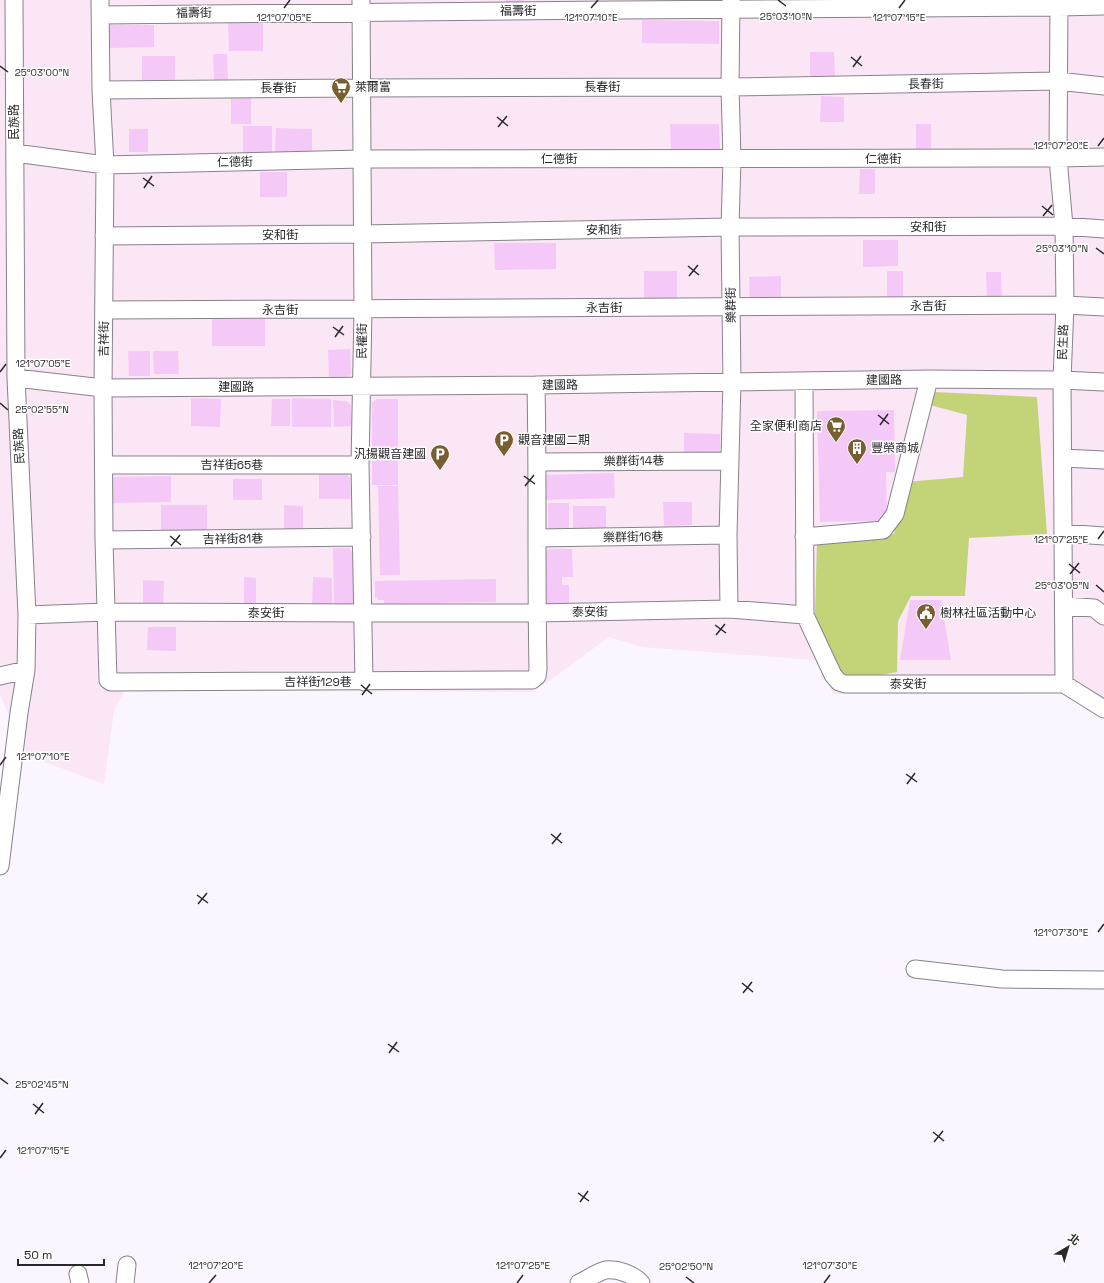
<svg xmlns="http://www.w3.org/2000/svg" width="1104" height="1283" viewBox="0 0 1104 1283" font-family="'Space Grotesk','Noto Sans TC',sans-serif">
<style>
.industrial{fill:#fbe6f6}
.green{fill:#c3d478}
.building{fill:#f5c9f7}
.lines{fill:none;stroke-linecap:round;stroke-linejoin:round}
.minor-casing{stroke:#87838a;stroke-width:19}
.minor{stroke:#fff;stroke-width:17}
.ticks{fill:none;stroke:#2a282b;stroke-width:1.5}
.labels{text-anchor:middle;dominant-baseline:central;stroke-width:3;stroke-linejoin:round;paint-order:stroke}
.street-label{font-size:12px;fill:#2a282b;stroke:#fff}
.poi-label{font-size:12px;fill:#2a282b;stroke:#fff;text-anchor:start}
.ticks-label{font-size:10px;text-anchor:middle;fill:#2a282b;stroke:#fff;stroke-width:3;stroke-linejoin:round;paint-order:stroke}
</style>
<rect width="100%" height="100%" fill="#faf5fe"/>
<path class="industrial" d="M0 0H1104V716L1070 693 834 694 815 660 642 647 609 637 534 692 125 690 114 711 104 784 28 756 0 695Z"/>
<path class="green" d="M935 392 1037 397 1047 534 969 538 965 596H911L898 621 897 672 848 681 836 673 815 614 817 540 894 534 906 482 963 477 967 415 930 405Z"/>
<path class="building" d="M506 0H524V9H506Z
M642 20 719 21V44L642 43Z
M228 23H263V51H229Z
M108 25H154V47L108 48Z
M810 52H834L835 77H810Z
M213 54H227L228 80H214Z
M142 56H175V82H142Z
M231 94H251V124H231Z
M821 96 844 97V122H820Z
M670 124H719L720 149H671Z
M916 124H931V150H916Z
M243 126H272V155H243Z
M276 128 312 129V154L275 153Z
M129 129H148V152H129Z
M860 169H875V194H859Z
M260 172H287V197H260Z
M863 240H898V266L863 267Z
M494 243H556V269L495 270Z
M644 271H677V301L644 300Z
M887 271H903V300L887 299Z
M986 272H1001L1002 299 987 300Z
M781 276V299L750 300 749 277Z
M212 318H265V346H212Z
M350 349 351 374 347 378H329L328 350Z
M128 351H150V376H129Z
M153 351H178L179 374H154Z
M191 398 221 399 220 427 191 426Z
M292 398 331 399V427H292Z
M272 399H290V426H271Z
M377 399H398V485H372V403Z
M333 400 346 401 351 405 352 426 334 427Z
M894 410 895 472H886L887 521 820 522 817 411Z
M684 433 720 434V456H684Z
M319 473H345L350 478 351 499H319Z
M614 473 615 498 544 500 543 475Z
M171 476V502L109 503 108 477Z
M233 479H262V500H233Z
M378 486H398L400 575H380Z
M663 502H692V525L664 526Z
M548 503H569V531H548Z
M161 505H207V533L161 532Z
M284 505 303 506V532H284Z
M573 506H606V531H573Z
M333 548H349L354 554V602L350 607H334Z
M572 549 573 577H562V585H569V607L548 606 545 603V578L559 577 545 578V553L547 550 549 549Z
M244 577 256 578V608H244Z
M313 577 332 578V605H312Z
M496 579V602L384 604V600H378V597L375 598V581Z
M143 580 164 581 163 607H143Z
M910 600H941L951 660H900Z
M148 627H176V651L147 650Z"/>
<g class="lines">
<defs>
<path id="minor" d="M100 0 101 90 105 165 103 388 104 540 108 680 111 682 532 680 537 676 538 669C536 575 538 480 536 385
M361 0 363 310 360 465 364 682
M1059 0 1058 158 1064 226 1065 305 1062 380 1064 684
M100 15C420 10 739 10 1059 7L1104 6
M101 90 362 88 730 87 1058 81 1104 86
M15 153 105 165 362 159 1058 158 1104 157
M104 236 362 234 730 227 1064 226 1104 229
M104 310 1065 305 1104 307
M16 378 103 388 536 385 929 379 1062 380 1104 382
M804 381 805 615
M1063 458 1104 460
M537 462 730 461
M104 465H360
M1063 533 1104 536
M804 537 883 530 895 514 929 379
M537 538 728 535
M104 540 362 537
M1064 606 1094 608 1104 616
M729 609 728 535 732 382 730 227 732 159 730 87 731 0
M27 615 106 612 363 613H537L729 609 805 615 833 675 839 682 845 684H1064L1104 709
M0 676 26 670
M0 866 19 713 26 670 27 615 16 378 14 0
M915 969 1002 979 1104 980
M78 1274 80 1283
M125 1283 127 1265
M579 1283C586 1280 599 1271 606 1270 618 1269 633 1274 641 1283"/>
</defs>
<use href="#minor" class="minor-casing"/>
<use href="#minor" class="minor"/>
</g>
<path class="ticks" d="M778 0 786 6M284 8 290 0M591 8 598 0M899 8 905 0M851 57 862 66M0 66 8 72M853 67 861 56M497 117 508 126M498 127 507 116M1098 146 1104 138M143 178 154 186M144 188 152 176M1042 206 1053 215M1043 216 1052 205M1096 248 1104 254M688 266 699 275M689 276 698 265M333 327 344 335M335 337 343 326M0 372 6 364M0 403 8 410M878 415 889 424M880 425 888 414M524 476 535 484M525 486 534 475M170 536 181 545M1098 539 1104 531M171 546 180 535M1069 564 1080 573M1070 574 1079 563M1096 585 1104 592M715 625 726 633M716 635 725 624M361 685 372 694M362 695 370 684M0 765 6 757M906 774 917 782M907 784 915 773M551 834 562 843M552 844 561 833M197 895 208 903M198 904 207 893M1098 932 1104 924M742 983 753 992M743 993 752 982M388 1044 399 1052M389 1053 397 1042M0 1078 8 1084M33 1104 44 1113M35 1114 43 1103M933 1132 944 1141M934 1142 943 1131M0 1158 6 1150M578 1193 589 1201M580 1202 588 1191M686 1277 694 1283M209 1283 216 1275M517 1283 523 1275M824 1283 830 1275"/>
<defs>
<symbol id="supermarket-pin" viewBox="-11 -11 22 30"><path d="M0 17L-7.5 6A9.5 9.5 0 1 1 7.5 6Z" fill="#795f30" stroke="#fff"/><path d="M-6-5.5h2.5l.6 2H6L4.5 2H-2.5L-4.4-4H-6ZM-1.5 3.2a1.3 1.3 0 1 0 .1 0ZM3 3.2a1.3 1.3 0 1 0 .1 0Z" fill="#fff"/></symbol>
<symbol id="parking-pin" viewBox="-11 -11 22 30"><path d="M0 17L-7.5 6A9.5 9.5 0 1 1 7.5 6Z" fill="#795f30" stroke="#fff"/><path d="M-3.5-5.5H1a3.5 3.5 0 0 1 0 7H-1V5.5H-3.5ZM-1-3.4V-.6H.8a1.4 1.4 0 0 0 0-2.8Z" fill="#fff"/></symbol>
<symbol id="building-pin" viewBox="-11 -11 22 30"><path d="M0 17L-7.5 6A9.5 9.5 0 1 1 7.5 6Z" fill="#795f30" stroke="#fff"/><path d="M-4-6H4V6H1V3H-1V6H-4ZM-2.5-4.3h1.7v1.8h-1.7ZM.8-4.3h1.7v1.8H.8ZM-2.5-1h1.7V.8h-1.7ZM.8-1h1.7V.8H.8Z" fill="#fff"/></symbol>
<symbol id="civic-pin" viewBox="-11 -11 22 30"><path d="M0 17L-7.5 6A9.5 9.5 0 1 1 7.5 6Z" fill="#795f30" stroke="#fff"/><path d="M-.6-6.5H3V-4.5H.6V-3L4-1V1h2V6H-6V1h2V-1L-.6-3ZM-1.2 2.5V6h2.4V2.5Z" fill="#fff"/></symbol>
</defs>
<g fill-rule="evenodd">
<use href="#supermarket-pin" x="330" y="76" width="22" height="30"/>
<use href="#supermarket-pin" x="825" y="415" width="22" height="30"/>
<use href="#parking-pin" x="493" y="429" width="22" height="30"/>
<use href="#building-pin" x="846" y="437" width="22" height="30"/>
<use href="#parking-pin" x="429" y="443" width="22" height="30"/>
<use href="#civic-pin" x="915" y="602" width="22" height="30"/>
</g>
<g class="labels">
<g class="street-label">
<text x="518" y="11">福壽街</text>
<text transform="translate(194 13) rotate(-1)">福壽街</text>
<text transform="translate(926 84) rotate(-1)">長春街</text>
<text x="602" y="87">長春街</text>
<text x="278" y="88">長春街</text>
<text transform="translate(14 122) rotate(-90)">民族路</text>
<text x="559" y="159">仁德街</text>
<text x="883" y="159">仁德街</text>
<text transform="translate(235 162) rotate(-1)">仁德街</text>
<text x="928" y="227">安和街</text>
<text transform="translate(604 230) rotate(-1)">安和街</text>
<text x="280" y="235">安和街</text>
<text transform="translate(731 305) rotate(-91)">樂群街</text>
<text x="928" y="306">永吉街</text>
<text x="604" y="308">永吉街</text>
<text x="280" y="310">永吉街</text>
<text transform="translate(104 339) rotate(-89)">吉祥街</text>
<text transform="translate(362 341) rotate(-89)">民權街</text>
<text transform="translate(1063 342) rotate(-88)">民生路</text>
<text transform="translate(884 380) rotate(-1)">建國路</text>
<text transform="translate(560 385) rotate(-1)">建國路</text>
<text x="236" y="387">建國路</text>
<text transform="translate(19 446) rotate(-93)">民族路</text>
<text transform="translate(634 461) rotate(-1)">樂群街14巷</text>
<text x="232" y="465">吉祥街65巷</text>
<text transform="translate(633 537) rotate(-1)">樂群街16巷</text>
<text transform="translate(233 539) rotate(-1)">吉祥街81巷</text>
<text transform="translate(590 612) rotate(-1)">泰安街</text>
<text x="266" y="613">泰安街</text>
<text x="318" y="682">吉祥街129巷</text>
<text x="908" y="684">泰安街</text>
</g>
<g class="poi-label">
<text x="355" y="87">萊爾富</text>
<text x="822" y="426" text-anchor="end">全家便利商店</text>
<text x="518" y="440">觀音建國二期</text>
<text x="871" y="448">豐榮商城</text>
<text x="426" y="454" text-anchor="end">汎揚觀音建國</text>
<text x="940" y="613">樹林社區活動中心</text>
</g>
</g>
<g class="ticks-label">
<text x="786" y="20">25°03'10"N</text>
<text x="284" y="21">121°07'05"E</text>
<text x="591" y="21">121°07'10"E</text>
<text x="899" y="21">121°07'15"E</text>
<text x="42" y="76">25°03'00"N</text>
<text x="1061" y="149">121°07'20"E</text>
<text x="1062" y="252">25°03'10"N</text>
<text x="43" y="367">121°07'05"E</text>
<text x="42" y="413">25°02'55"N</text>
<text x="1061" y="543">121°07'25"E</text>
<text x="1062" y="589">25°03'05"N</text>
<text x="43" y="760">121°07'10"E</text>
<text x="1061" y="936">121°07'30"E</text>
<text x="42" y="1088">25°02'45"N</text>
<text x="43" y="1154">121°07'15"E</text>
<text x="216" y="1269">121°07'20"E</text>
<text x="523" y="1269">121°07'25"E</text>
<text x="830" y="1269">121°07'30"E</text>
<text x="686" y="1270">25°02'50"N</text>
</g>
<g transform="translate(1068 1247) rotate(38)" stroke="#ffffff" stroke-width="3" paint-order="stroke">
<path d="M0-3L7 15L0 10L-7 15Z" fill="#2a282b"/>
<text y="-6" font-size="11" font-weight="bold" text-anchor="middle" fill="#2a282b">北</text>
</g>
<path d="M18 1259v6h86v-6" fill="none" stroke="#2a282b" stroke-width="2"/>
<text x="24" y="1259" font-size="12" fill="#2a282b" stroke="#ffffff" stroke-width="3" paint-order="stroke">50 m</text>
</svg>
